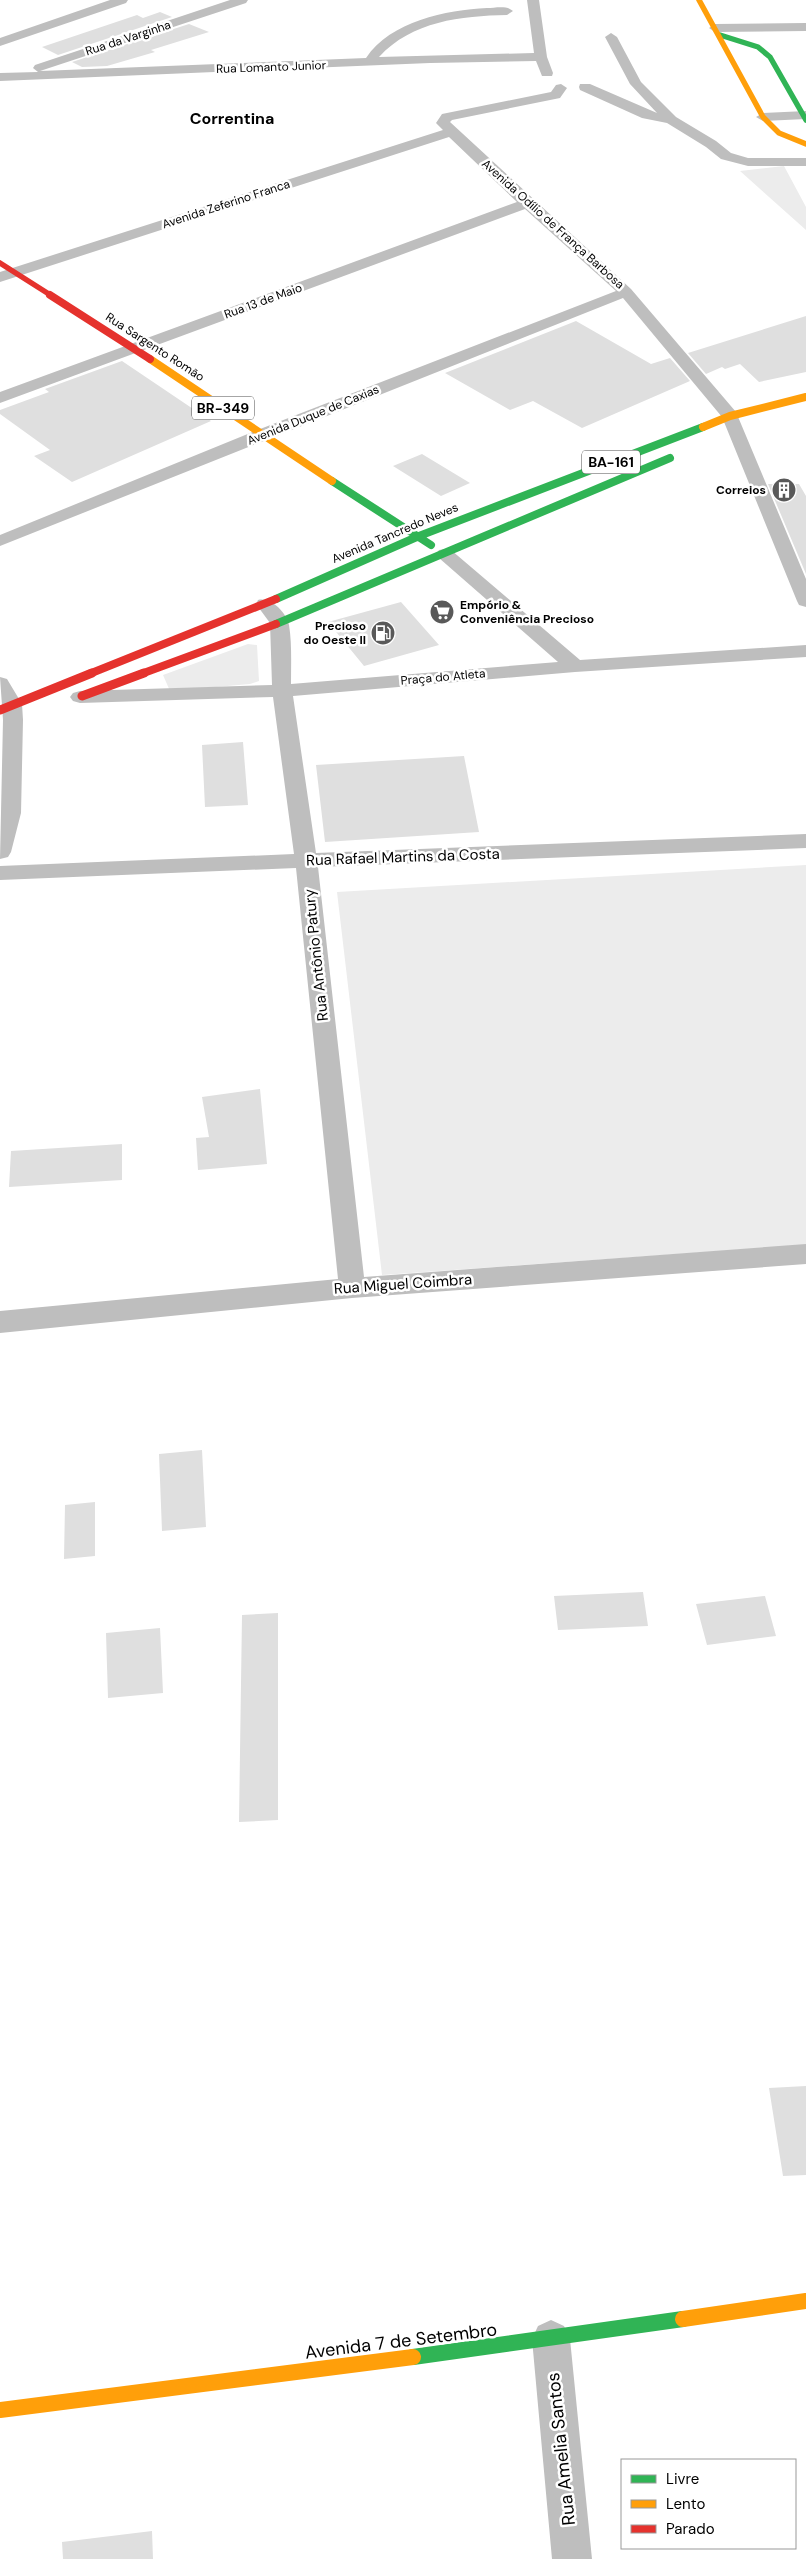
<svg xmlns="http://www.w3.org/2000/svg" width="806" height="2559" viewBox="0 0 806 2559" font-family="'DM Sans',sans-serif">
<style>
.green{fill:#ececec}
.building{fill:#dfdfdf}
.lines{fill:none;stroke-linecap:round;stroke-linejoin:round}
.street{fill:#bebebe;fill-rule:evenodd}
.fast-far2{stroke:#30b455;stroke-width:5.5}
.fast-far1{stroke:#30b455;stroke-width:8}
.fast{stroke:#30b455;stroke-width:16}
.slow-far2{stroke:#ff9f0a;stroke-width:5.5}
.slow-far1{stroke:#ff9f0a;stroke-width:8}
.slow{stroke:#ff9f0a;stroke-width:16}
.jam-far2{stroke:#e5322d;stroke-width:5.5}
.jam-far1{stroke:#e5322d;stroke-width:8}
.jam{stroke:#e5322d;stroke-width:9}
.labels{text-anchor:middle;dominant-baseline:central;stroke-width:5;stroke-linejoin:round;paint-order:stroke}
.far-street-label{font-size:12px;fill:#000;stroke:#fff}
.far-poi-label{font-size:12px;font-weight:bold;fill:#000;stroke:#fff;text-anchor:end}
.shield{fill:#fff;stroke:#4c4c4c;stroke-width:1}
.shield-label{font-size:14px;font-weight:bold;fill:#000}
.street-label{font-size:15px;fill:#000;stroke:#fff}
.far-district-label{font-size:16px;font-weight:bold;fill:#000;stroke:#fff}
.near-street-label{font-size:18px;fill:#000;stroke:#fff}
</style>
<rect width="100%" height="100%" fill="#fff"/>
<path class="green" d="M784 166 806 207V230L740 171Z
M248 644 257 645 259 681 250 684 170 691 163 675Z
M806 865V1245L382 1275 337 892Z"/>
<path class="building" d="M160 12 172 17 58 55 42 47 137 15 143 18Z
M189 24 209 32 151 50 155 52 107 66 82 67 72 62Z
M806 316V372L759 382 740 364 725 369 722 367 706 374 688 353Z
M576 321 651 364 670 358 690 381 582 428 533 401 510 410 445 373Z
M122 361 211 421 72 482 34 456 50 450 0 414V410L49 392 45 389Z
M422 454 470 483 441 496 393 466Z
M768 484H799L806 496V574Z
M401 602 439 645 364 666 328 622Z
M243 742 248 805 205 807 202 745Z
M464 756 479 832 325 842 316 765Z
M260 1089 267 1164 198 1170 196 1138 209 1137 202 1097Z
M122 1144V1180L9 1187 11 1151Z
M202 1450 206 1527 162 1531 159 1454Z
M95 1502V1556L64 1559 65 1505Z
M643 1592 648 1626 558 1630 554 1596Z
M765 1596 776 1636 707 1645 696 1604Z
M278 1613V1820L239 1822 242 1615Z
M160 1628 163 1693 108 1698 106 1633Z
M806 2086V2175L783 2176 769 2088Z
M152 2531 153 2559H63L62 2542Z"/>
<g class="lines">
<path class="street" d="M110 0H128L126 3 0 46V38Z
M230 0H248L246 3 40 71 366 58C391 21 446 10 487 8 495 8 507 5 513 11L507 15C461 16 412 21 379 57L534 53 527 0H539L547 57 553 73 552 76H542L536 61 430 63 0 81V73L38 72 33 68 35 65Z
M806 23V31L715 32 709 28 715 24Z
M611 33 617 37 641 82 676 117 716 141 731 153 748 158H806V166H748L721 159 706 147 667 123 642 118 580 90 579 87 580 84H590L657 113 630 84 605 37Z
M561 84 567 88 560 98 452 120 450 122 631 289 736 412 806 579V607L799 605 797 601 722 417 623 298 0 546V535L255 431 616 291 525 209 0 403V392L517 202 449 137 0 282V272L443 130 436 123 442 114 551 92 556 85Z
M806 111V119L763 121 756 117 763 113Z
M445 549 451 550 580 660 806 645V657L575 672 293 696 316 853 806 834V848L318 867 364 1277 806 1244V1264L352 1298 0 1333V1311L338 1279 296 868 0 880V866L294 854 273 697 80 703 73 701 70 697 73 693 80 691 272 685 270 623 256 604 258 600C271 597 286 612 289 625 292 643 291 665 291 684L558 662 439 558 436 554 439 550Z
M0 677 7 679 22 704 23 720 21 813 11 852 8 857 0 859 3 720Z
M551 2320 564 2326 570 2339 592 2559H552L532 2339 538 2326Z"/>
<path class="fast-far2" d="M720 35 758 47 770 57 806 120"/>
<path class="fast-far1" d="M332 481 431 545
M276 599 419 536 703 427
M276 624 670 458"/>
<path class="fast" d="M413 2357 683 2319"/>
<path class="slow-far2" d="M699 0 763 117 779 133 806 144"/>
<path class="slow-far1" d="M150 359 332 481
M703 427 730 416 806 397"/>
<path class="slow" d="M683 2319 806 2301
M0 2410 413 2357"/>
<path class="jam-far2" d="M0 263 52 296"/>
<path class="jam-far1" d="M50 295 150 359
M89 674 276 599
M141 674 276 624"/>
<path class="jam" d="M82 696 144 673
M0 710 92 673"/>
</g>
<defs>
<symbol id="building-disc" viewBox="-11 -11 22 22"><circle r="9.5" fill="#595959" stroke="#fff"/><path d="M-4-6H4V6H1V3H-1V6H-4ZM-2.5-4.3h1.7v1.8h-1.7ZM.8-4.3h1.7v1.8H.8ZM-2.5-1h1.7V.8h-1.7ZM.8-1h1.7V.8H.8Z" fill="#fff"/></symbol>
<symbol id="supermarket-disc" viewBox="-11 -11 22 22"><circle r="9.5" fill="#595959" stroke="#fff"/><path d="M-6-5.5h2.5l.6 2H6L4.5 2H-2.5L-4.4-4H-6ZM-1.5 3.2a1.3 1.3 0 1 0 .1 0ZM3 3.2a1.3 1.3 0 1 0 .1 0Z" fill="#fff"/></symbol>
<symbol id="fuel-disc" viewBox="-11 -11 22 22"><circle r="9.5" fill="#595959" stroke="#fff"/><path d="M-5.5-6h7V0h2V4h1.3V-2.5L3-4.5l.8-.8L6-3V5H2.5V1h-1V6h-7ZM-4.2-4.7v3.2H.2V-4.7Z" fill="#fff"/></symbol>
</defs>
<g fill-rule="evenodd">
<use href="#building-disc" x="770" y="476" width="28" height="28"/>
<use href="#supermarket-disc" x="428" y="598" width="28" height="28"/>
<use href="#fuel-disc" x="369" y="619" width="28" height="28"/>
</g>
<g class="labels">
<g class="far-street-label">
<text transform="translate(128 38) rotate(-18)">Rua da Varginha</text>
<text transform="translate(271 67) rotate(-2)">Rua Lomanto Junior</text>
<text transform="translate(226 204) rotate(-18)">Avenida Zeferino Franca</text>
<text transform="translate(553 224) rotate(42)">Avenida Odílio de França Barbosa</text>
<text transform="translate(263 301) rotate(-20)">Rua 13 de Maio</text>
<text transform="translate(155 347) rotate(33)">Rua Sargento Romão</text>
<text transform="translate(313 415) rotate(-22)">Avenida Duque de Caxias</text>
<text transform="translate(395 533) rotate(-23)">Avenida Tancredo Neves</text>
<text transform="translate(443 677) rotate(-5)">Praça do Atleta</text>
</g>
<g class="far-poi-label">
<text x="766" y="490">Correios</text>
<text x="460" y="605" text-anchor="start">Empório &amp;<tspan x="460" dy="14">Conveniência Precioso</tspan></text>
<text x="366" y="626">Precioso<tspan x="366" dy="14">do Oeste II</tspan></text>
</g>
<g class="shield">
<rect x="192" y="396.5" width="62" height="23" rx="4"/>
<rect x="582" y="450.5" width="58" height="23" rx="4"/>
</g>
<g class="shield-label">
<text x="223" y="408">BR-349</text>
<text x="611" y="462">BA-161</text>
</g>
<g class="street-label">
<text transform="translate(403 857) rotate(-2)">Rua Rafael Martins da Costa</text>
<text transform="translate(316 955) rotate(-96)">Rua Antônio Patury</text>
<text transform="translate(403 1284) rotate(-4)">Rua Miguel Coimbra</text>
</g>
<g class="far-district-label">
<text x="232" y="118">Correntina</text>
</g>
<g class="near-street-label">
<text transform="translate(401 2341) rotate(-7)">Avenida 7 de Setembro</text>
<text transform="translate(561 2449) rotate(-96)">Rua Amelia Santos</text>
</g>
</g>
<rect x="621" y="2459" width="175" height="90" fill="#ffffff" stroke="#999999"/>
<rect x="631" y="2475" width="25" height="8" fill="#30b455" stroke="#999999"/>
<text x="666" y="2484" font-size="15" fill="#000000">Livre</text>
<rect x="631" y="2500" width="25" height="8" fill="#ff9f0a" stroke="#999999"/>
<text x="666" y="2509" font-size="15" fill="#000000">Lento</text>
<rect x="631" y="2525" width="25" height="8" fill="#e5322d" stroke="#999999"/>
<text x="666" y="2534" font-size="15" fill="#000000">Parado</text>
</svg>
